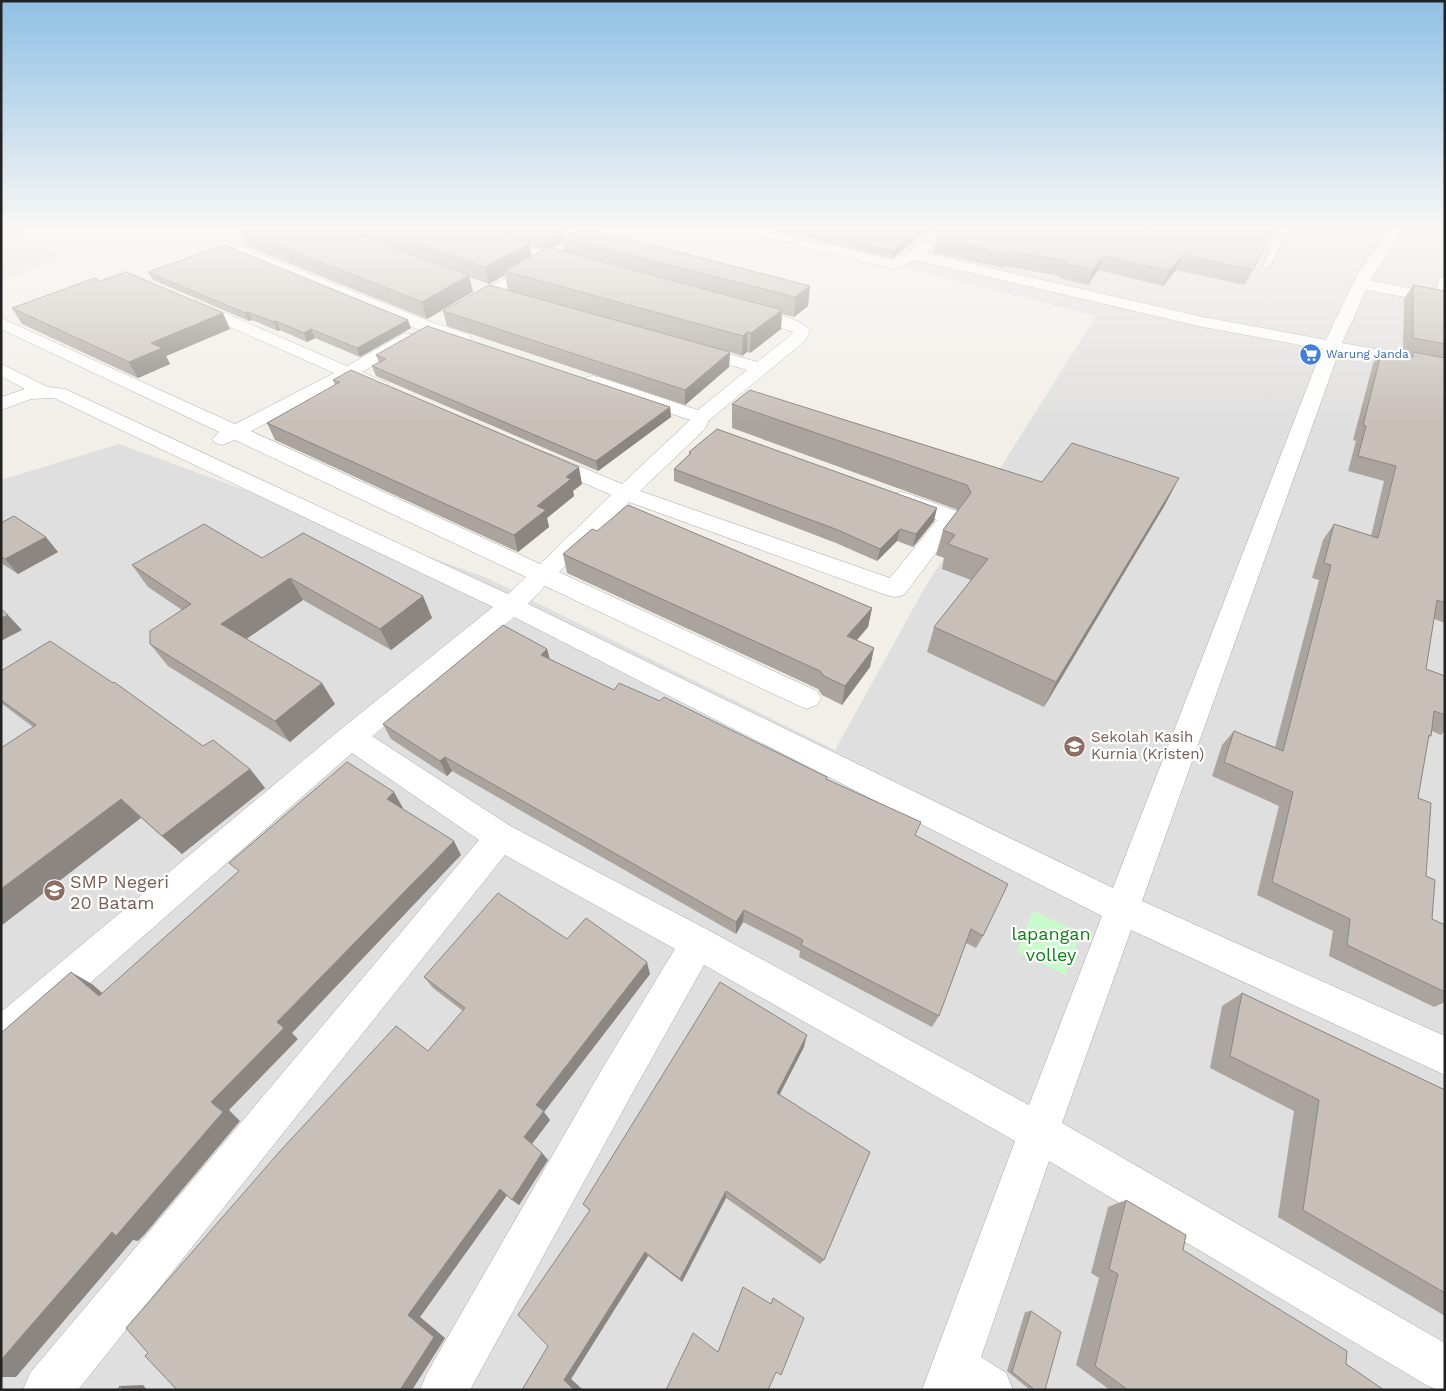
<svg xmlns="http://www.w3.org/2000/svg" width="1446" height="1391" viewBox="0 0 1446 1391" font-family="'Work Sans',sans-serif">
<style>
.residential{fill:#e0dfdf}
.park{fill:#c8facc}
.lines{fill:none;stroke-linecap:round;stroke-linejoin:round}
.service-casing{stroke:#a9a9a9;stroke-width:2}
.minor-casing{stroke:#a9a9a9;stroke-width:1}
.tertiary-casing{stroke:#a9a9a9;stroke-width:1}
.service{fill:#fff;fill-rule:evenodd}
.minor{fill:#fff;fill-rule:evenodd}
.tertiary{fill:#fff;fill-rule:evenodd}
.wall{fill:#aba49e;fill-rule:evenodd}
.shaded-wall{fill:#8b8681}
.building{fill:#c7bfb8;stroke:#8b8681}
.labels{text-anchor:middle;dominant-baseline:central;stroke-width:4.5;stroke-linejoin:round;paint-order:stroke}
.far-shop-label{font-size:12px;fill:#366cbe;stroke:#fff;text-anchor:start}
.education-label{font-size:15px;fill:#785e54;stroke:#fff;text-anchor:start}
.near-education-label{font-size:18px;fill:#785e54;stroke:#fff;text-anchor:start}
.near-park-label{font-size:18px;fill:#0c8416;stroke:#fff}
</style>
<rect width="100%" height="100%" fill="#f2efe9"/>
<path class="residential" d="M1 230H24L21 237 64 253 1 282Z
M756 230H1445V1390H1V480L119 444 487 578 835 750 924 589 1096 316Z"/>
<path class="park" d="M1033 911 1081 932 1065 975 1017 951Z"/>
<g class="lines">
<defs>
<path id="service" d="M1280 230H1288L1271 265 1267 268 1264 267 1263 265Z"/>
<path id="minor" d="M457 230H477L578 261 580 264 578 267H568L459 233Z
M748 230H770L892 260 909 252 934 230H949L925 253 1203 317 1332 341 1338 342 1341 346 1142 901 1445 1036V1075L1131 930 1062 1123 1445 1343V1390H1438L1428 1386 1049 1161 981 1357 1006 1373 1013 1390H922L1015 1141 704 965 633 1092 470 1390H420L427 1373 605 1064 675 949 505 855 78 1390H23L30 1373 479 840 352 753 14 1050 1 1056V1012L341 729 493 607 54 398 31 399 1 410V397L25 389 1 376V364L48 387 65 389 508 594 526 577 235 440 222 445 215 443 212 439 219 432 1 329V318L235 424 334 373 185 307 183 304 185 301H197L347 366 403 334H415L418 338 415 342 362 372 387 383 389 387 387 391C373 394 360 385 349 380L251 431 540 564 611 495 539 463 536 459 539 455 546 453 553 455 622 484 690 420 587 385 584 381 587 377 593 376 599 377 698 410 747 370 688 353 685 349 688 345 694 344 757 362 792 334 793 332 739 314 737 311 739 308 745 306C760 310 802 318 810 330L806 340 709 420 705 429 640 491 890 578 937 520 893 504 890 499 893 494 901 492 909 494 959 512 962 517 959 522 904 595 895 597 886 595 629 502 559 572 817 691 821 698 817 705 807 709 797 705 545 586 528 604 1113 888 1322 349 1203 327 916 260 894 269 750 233ZM514 617 1102 916 1029 1105 710 931 512 827 372 736Z
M226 241 434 323 468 334 471 338 468 342 462 343 422 331 221 248 219 245 221 242Z
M539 260 544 261 546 264 544 267 472 309H460L458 306 460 303Z
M1445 276V303L1442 304 1362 289 1357 287 1354 284 1357 281 1362 279 1435 293 1440 278Z"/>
<path id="tertiary" d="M1389 230H1403L1374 273 1342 343 1445 362V372L1332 351 1326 350 1323 346 1358 273Z"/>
</defs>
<use href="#service" class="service-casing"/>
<use href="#minor" class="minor-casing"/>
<use href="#tertiary" class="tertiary-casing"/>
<use href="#service" class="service"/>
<use href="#minor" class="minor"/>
<use href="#tertiary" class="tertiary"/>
</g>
<path class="wall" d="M239 230H563L564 237 810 286 808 306 794 317 782 314 781 329 750 353 747 352 742 356 730 352 729 367 685 405 447 326 443 311 508 290 505 275 489 284 469 277 473 292 427 319 246 246ZM564 241 565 251 553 248ZM530 246 543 250 532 256Z
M775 230H927L892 258Z
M940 230H1144L1142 233H1146L1273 230 1245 285 1176 270 1163 286 1098 270 1088 285 1059 278 1060 276 1005 266 1003 268 934 253 939 231Z
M148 272 411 328 360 357 315 338 307 342 280 330 278 331 252 320 249 321 153 280Z
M100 281 230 329 166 356 170 364 138 378 22 324 12 308Z
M1413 285 1445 291V623L1434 619 1426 669 1445 676V731L1441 735 1432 731 1431 736 1428 738 1418 798 1426 876 1432 919 1445 925V1002L1434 1007 1329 956 1333 931 1257 895 1279 806 1212 776 1222 745 1234 731 1275 747 1319 580 1312 578 1323 540 1334 524 1371 536 1384 481 1348 471 1356 441 1353 440 1373 364 1382 350 1410 356 1411 354 1403 352 1404 299Z
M376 355 670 407 671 417 598 471 376 376 372 366 379 362Z
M333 380 582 484 573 491 574 496 547 518 549 527 518 552 275 440 267 423 335 385Z
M732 404 1042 482 1166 503 1044 707 927 652 934 627 971 580 942 569 944 558 936 555 943 530 958 510 732 428Z
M689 452 934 521 913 547 897 541 877 561 836 543 674 481V469L689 455Z
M1 523 58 552 18 574 1 563Z
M597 531 872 608 868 627 857 640 874 648 870 667 842 705 822 695 818 689 567 573 563 554Z
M262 558 423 596 432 618 391 650 303 600 246 639 335 704 290 742 168 666 150 644 182 610 148 587 132 565Z
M547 649 550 659 614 690 827 777 826 779 916 835 983 936 976 948 966 943 939 1016 932 1027 799 957 800 951 743 922 736 934 452 771 447 776 391 739 383 724Z
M1 671 203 746 250 769 265 788 182 854 141 818 33 727 1 703Z
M567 939 650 974 544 1112 550 1120 532 1144 542 1153 548 1160 519 1205 507 1195 420 1317 445 1338 412 1390 428 1051 463 1011 433 988 424 977Z
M1242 993 1445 1090V1316L1278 1217 1294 1111 1210 1068 1222 1006Z
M804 1047 780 1094 824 1260 820 1264 726 1198 682 1282 648 1256 571 1379 583 1390H522L548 1346 590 1211 583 1204Z
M1126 1200 1183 1250 1384 1390H1110L1076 1365 1099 1278 1091 1273 1108 1207Z
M1031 1311 1045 1390H1030L1007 1371 1025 1312Z"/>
<path class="shaded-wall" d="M554 230H563L564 241 547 251 544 235Z
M920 230H927L892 258 893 251Z
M530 243 532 259 504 271 505 275 489 284 485 267Z
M1008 251 1005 266 1003 268 1006 254Z
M1183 255 1176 270 1163 286 1169 271Z
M1103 256 1098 270 1088 285 1093 270Z
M469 275 473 292 427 319 422 302Z
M810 286 808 306 794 317 795 297Z
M782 310 781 329 750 353 751 333Z
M248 312 252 320 249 321 245 313Z
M223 313 230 329 166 356 170 364 138 378 129 362 151 343Z
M408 320 411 328 360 357 357 348Z
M276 321 280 330 278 331 274 322Z
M311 329 315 338 307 342 304 333Z
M747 332V352L742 356 743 336Z
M730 352 729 367 685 405V390Z
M670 407 671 417 598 471 596 461Z
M579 467 582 484 573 491 574 496 547 518 549 527 518 552 514 535 537 506 566 477Z
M1179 478 1166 503 1044 707 1056 682Z
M937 508 934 521 913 547 916 534Z
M900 529 897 541 877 561 880 549Z
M46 537 58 552 18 574 5 559Z
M290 578 303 600 236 646 221 624Z
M423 596 432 618 391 650 380 629Z
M872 608 868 627 844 655 847 636Z
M8 615 22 630 1 641V618Z
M874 648 870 667 842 705 845 686Z
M547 649 551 665 541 655Z
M322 683 335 704 290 742 275 721Z
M445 757 452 771 447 776 440 761Z
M250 769 265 788 182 854 162 836Z
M394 792 403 808 396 814 387 799Z
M121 799 141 818 1 926V889Z
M454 841 461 855 292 1033 298 1039 229 1110 240 1121 145 1234 138 1241 133 1240 16 1377H1V1360L211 1102 277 1022Z
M744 910 743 922 736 934V922Z
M647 962 650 974 544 1112 550 1120 531 1145 524 1137 536 1105Z
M71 972 92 984 119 1008 99 996Z
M807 1035 804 1047 775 1103 777 1093Z
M542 1153 548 1160 519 1205 512 1200Z
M500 1189 508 1194 420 1317 445 1338 412 1390H400L408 1315Z
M726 1191V1198L682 1282 680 1279Z
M645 1252 648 1256 571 1379 583 1390H574L564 1380Z
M143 1385 147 1390H123L120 1386Z"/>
<path class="building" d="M239 230H342L469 275 422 302Z
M379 230H488L530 243 485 267Z
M528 230H554L544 235Z
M578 230H585L591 231 593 230 810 286 795 297 563 238Z
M805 230H920L893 251Z
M940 230H1127L1146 233 1153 231 1154 230H1273L1253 270 1183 255 1169 271 1103 256 1093 270 1064 263 1065 261 1008 251 1006 254 937 239 939 231Z
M224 245 408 320 357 348 311 329 304 333 276 321 274 322 248 312 245 313 148 272Z
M548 247 782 310 751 333 747 332 743 336 504 271Z
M126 272 223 313 151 343 162 348 129 362 12 308 95 278 100 281Z
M489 285 730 352 685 390 443 311Z
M1413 285 1445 291V344L1413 338Z
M427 326 670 407 596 461 372 366 386 359 376 355Z
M1382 350 1413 357V352L1445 358V603L1437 600 1426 669 1445 676V715L1434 711 1431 736 1429 735 1418 798 1431 803 1426 876 1435 880 1432 919 1445 925V992L1347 945 1350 919 1272 882 1293 792 1224 762 1234 731 1283 751 1331 565 1324 563 1334 524 1378 538 1396 466 1358 456 1366 426 1363 425Z
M351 370 579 467 566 477 571 479 537 506 546 510 514 535 267 423 340 382 333 380Z
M750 390 1042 482 1072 443 1179 478 1056 682 934 627 988 559 948 544 955 535 943 530 971 493 967 485 732 404Z
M717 429 937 508 916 534 900 529 880 549 838 530 674 469 691 453 689 452Z
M628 505 872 608 847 636 874 648 845 686 824 676 820 671 563 554 592 529 597 531Z
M14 516 46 537 5 559 1 557V523Z
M204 524 262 558 303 533 423 596 380 629 290 578 221 624 322 683 275 721 150 644V631L191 604 132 565Z
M1 609 8 615 1 618Z
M503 625 547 649 541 655 614 690 619 683 660 701 664 697 827 777 826 779 921 822 915 835 1008 884 983 936 971 929 939 1016 801 945 803 940 744 910 736 922 445 757 440 761 383 724Z
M50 641 113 683 114 682 203 746 213 740 250 769 162 836 121 799 1 889V748L36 725 1 700V671Z
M347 762 394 792 387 799 454 841 277 1022 284 1028 211 1102 223 1112 122 1229 116 1236 112 1232 1 1360V1033L71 972 99 996 239 871 229 863Z
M498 893 567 939 586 918 647 962 536 1105 544 1111 524 1137 542 1153 512 1200 500 1189 408 1315 434 1337 400 1390H177L145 1356 148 1353 126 1328 281 1150 396 1026 428 1051 465 1008 424 977Z
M720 982 807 1035 777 1093 870 1152 824 1260 726 1191 680 1279 645 1252 564 1380 574 1390H522L548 1346 518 1315 590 1210 583 1204Z
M1242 993 1445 1090V1293L1303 1210 1319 1100 1230 1056Z
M1126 1200 1186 1235 1183 1250 1347 1351 1346 1364 1384 1390H1128L1095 1366 1118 1274 1109 1269Z
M743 1287 771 1304 773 1298 804 1318 781 1375 776 1372 768 1390H666L693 1333 718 1352Z
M1031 1311 1061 1332 1045 1390H1035L1012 1372Z
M120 1386 123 1390H117Z"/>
<linearGradient id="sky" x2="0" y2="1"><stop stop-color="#8fc0e4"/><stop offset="0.54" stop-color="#f9f8f5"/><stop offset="1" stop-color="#f9f8f5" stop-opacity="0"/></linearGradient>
<rect width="1446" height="424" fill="url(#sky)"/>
<defs>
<symbol id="supermarket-disc" viewBox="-11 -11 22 22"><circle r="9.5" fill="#3f7fe0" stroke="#fff"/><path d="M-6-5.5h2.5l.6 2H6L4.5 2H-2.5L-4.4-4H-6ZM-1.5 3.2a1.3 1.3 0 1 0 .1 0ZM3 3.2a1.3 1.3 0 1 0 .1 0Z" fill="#fff"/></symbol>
<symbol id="school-disc" viewBox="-11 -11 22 22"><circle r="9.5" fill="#8d6e63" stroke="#fff"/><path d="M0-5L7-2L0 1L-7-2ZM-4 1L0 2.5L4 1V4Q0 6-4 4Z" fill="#fff"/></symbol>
</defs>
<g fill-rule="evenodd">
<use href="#supermarket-disc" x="1298" y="342" width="25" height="25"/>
<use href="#school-disc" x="1062" y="734" width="25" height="25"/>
<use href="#school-disc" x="42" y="878" width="25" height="25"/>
</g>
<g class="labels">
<g class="far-shop-label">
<text x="1326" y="354">Warung Janda</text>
</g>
<g class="education-label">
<text x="1091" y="737">Sekolah Kasih<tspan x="1091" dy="17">Kurnia (Kristen)</tspan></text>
</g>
<g class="near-education-label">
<text x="70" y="881">SMP Negeri<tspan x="70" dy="21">20 Batam</tspan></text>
</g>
<g class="near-park-label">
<text x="1051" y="933">lapangan<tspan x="1051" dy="21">volley</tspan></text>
</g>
</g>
<rect width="1446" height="1391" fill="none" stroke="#222222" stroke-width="5"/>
</svg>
